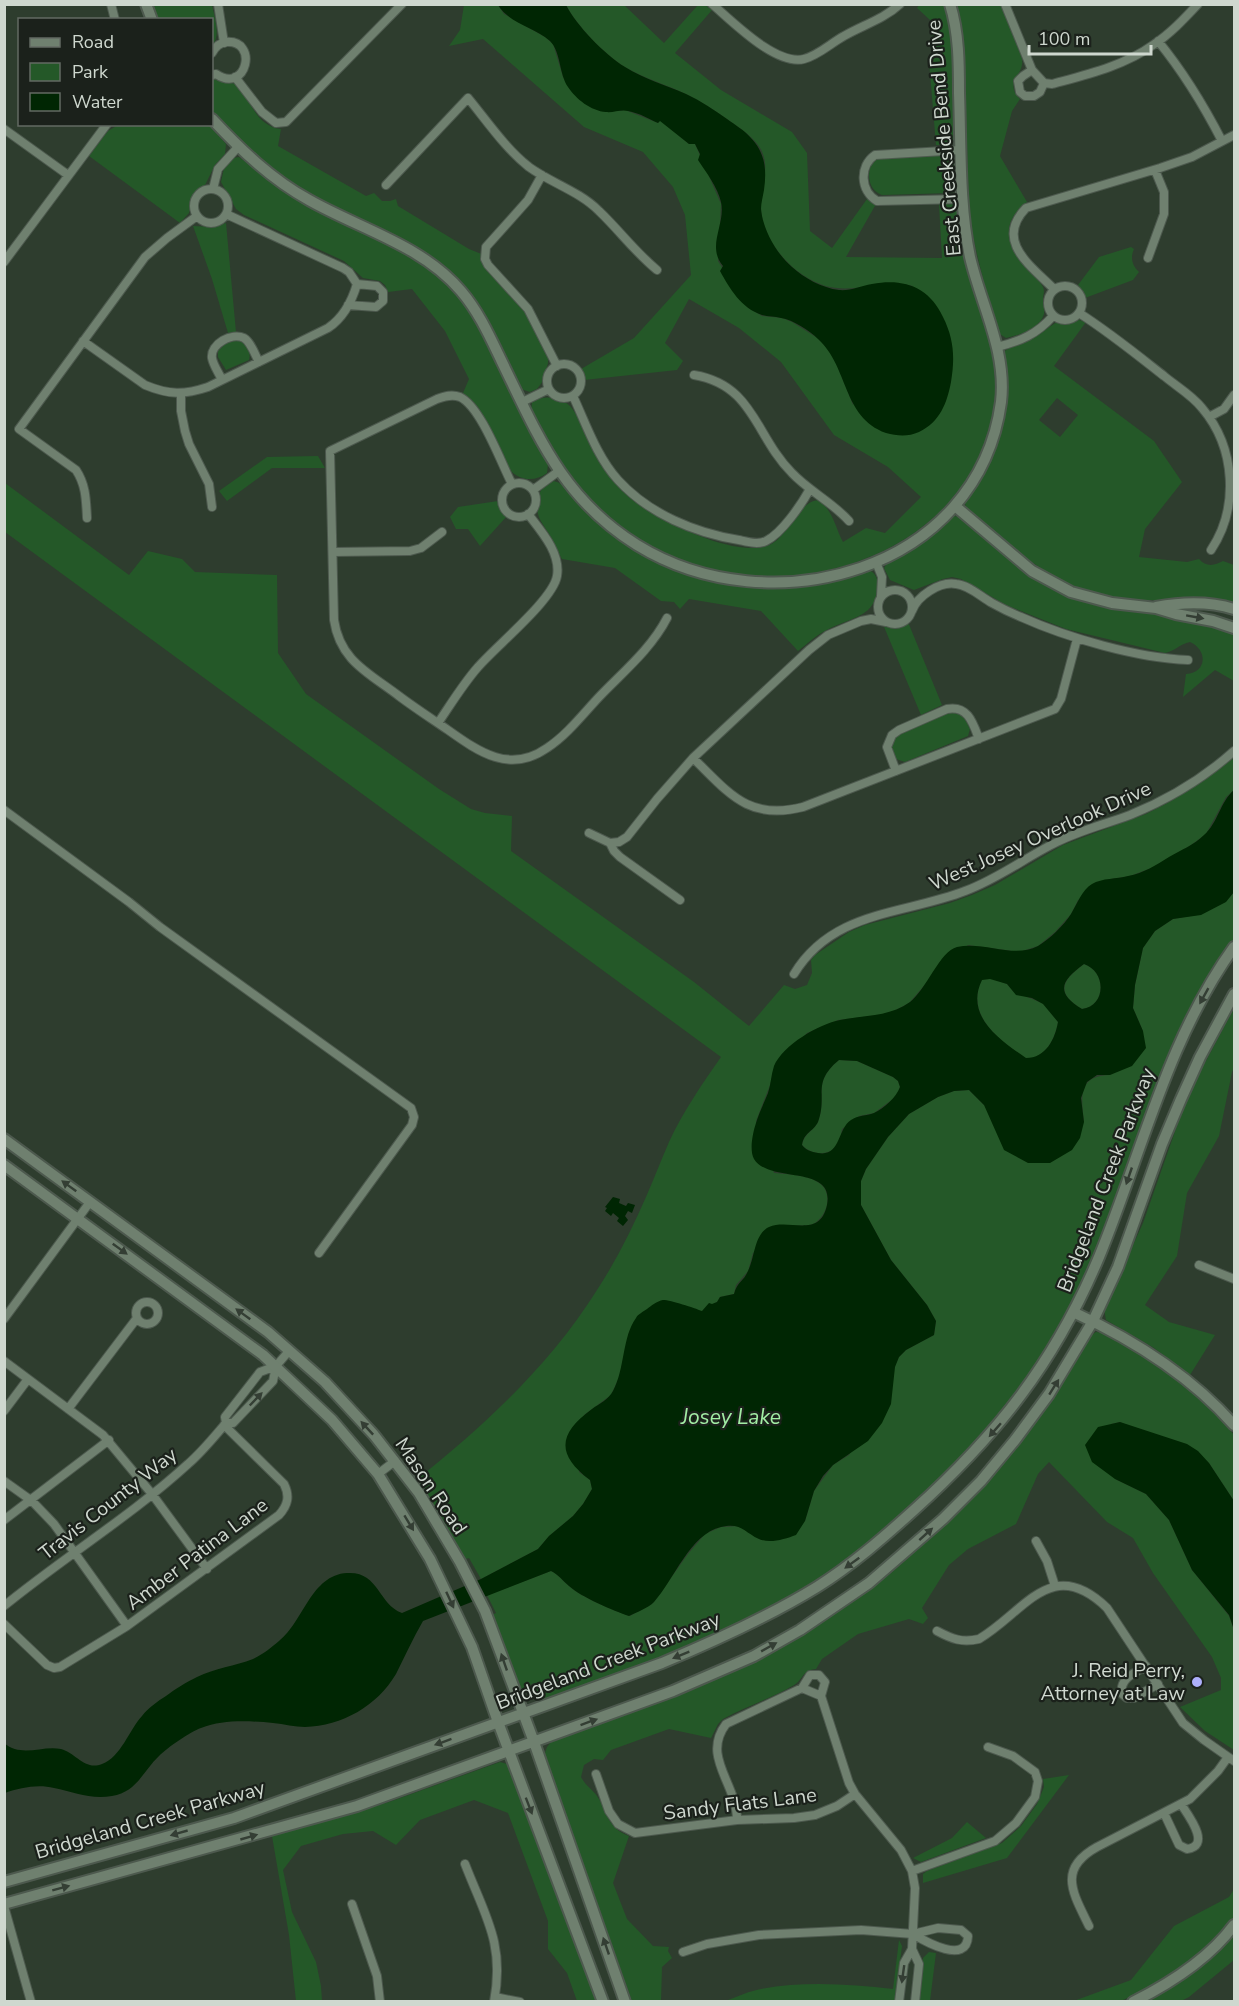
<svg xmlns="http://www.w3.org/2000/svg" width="1239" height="2006" viewBox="0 0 1239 2006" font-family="'Nunito Sans',sans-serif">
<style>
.green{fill:#245828;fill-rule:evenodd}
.water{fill:#002603;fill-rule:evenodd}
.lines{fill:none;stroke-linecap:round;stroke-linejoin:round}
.street-casing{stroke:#4d594e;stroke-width:10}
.secondary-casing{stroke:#4d594e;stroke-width:14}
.street{stroke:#6f806f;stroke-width:8}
.secondary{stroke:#6f806f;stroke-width:10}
.oneway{fill:#343e34}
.poi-dot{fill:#adaffb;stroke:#1b211b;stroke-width:2}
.labels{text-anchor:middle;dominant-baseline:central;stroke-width:4.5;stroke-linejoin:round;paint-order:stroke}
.street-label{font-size:20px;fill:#cfd8cf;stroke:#1b211b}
.poi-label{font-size:20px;fill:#cfd8cf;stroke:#1b211b;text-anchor:end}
.water-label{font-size:21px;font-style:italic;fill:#a2eda4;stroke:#1b211b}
</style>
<rect width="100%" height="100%" fill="#2e3d2e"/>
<path class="green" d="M151 5H212C215 20 221 34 212 47V20L157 19Z
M464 5H498L504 14 545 37 553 44 563 77 569 88 606 112 625 110 658 123 660 120 689 144H695L721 204 718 261 747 307 762 316 782 318 792 322 819 339 833 355 853 405 913 286C871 277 844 303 803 275 782 261 761 234 761 207 760 186 773 165 758 145 750 134 738 127 727 119 714 110 702 102 688 95 668 85 645 79 625 67 604 54 577 26 566 5H624L664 43 698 5H705L712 10 675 53 721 90 792 132 807 153 810 231 832 248 867 199 876 204 846 257 942 258 939 204 950 202 958 209C960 223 960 239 964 254 975 305 1002 355 994 408 970 556 788 612 665 554 622 534 586 501 559 463 552 452 533 423 531 411 531 409 532 404 532 402 543 395 560 396 570 406 577 413 581 426 585 434 596 458 609 480 629 497 655 519 742 563 773 543 789 533 799 502 818 500 833 510 835 527 843 542L866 528 885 533 921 497 888 467 834 435 781 362 739 328 689 299 665 343 683 361 677 370 584 380 581 369 634 338 691 275 685 215 673 187 643 152 584 127 483 39 449 46 460 30Z
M919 5H946C956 49 955 94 956 140L948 145H936L929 61 936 57 930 20 917 8Z
M957 5H1001L1022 58C1025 76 1003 81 1020 99L1012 111 1000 156 1027 202C996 227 1010 247 1031 272 1035 276 1040 281 1043 287 1045 291 1043 295 1043 300 1043 305 1045 309 1044 314 1040 329 1020 335 1006 338L998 333C987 292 974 252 969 209L964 44Z
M212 79 236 84C252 100 255 126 281 129L278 146 366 196 374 193 382 201H390L396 199 398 206 469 249 484 255 525 312 548 357V363L543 381 537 389 530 392 521 389C514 379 510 368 504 357 488 323 473 292 444 267 411 239 370 225 332 207 285 183 246 150 212 110Z
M118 125H209L226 144 225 154 215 165 205 185 194 194 189 213 180 223 89 156 108 131Z
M950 154 957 161C958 173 962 187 951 193L882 195C867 190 865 169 876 158Z
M239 157 268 178 317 210 395 247 422 263 446 284 458 296 476 323 533 438 548 464 547 473C535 482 520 481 510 470L478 407 463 393 469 379 445 331 412 289 388 292 385 285 380 281 363 278 344 261 244 215 236 209 221 182 224 168 233 158Z
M226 223 236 332 228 333 212 279 193 226 213 227Z
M1131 247 1134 249C1130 258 1132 265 1139 272L1133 280 1085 298 1078 285 1099 257Z
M1079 320 1086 322 1054 366 1154 441 1182 482 1145 529 1139 557 1187 562 1199 559C1206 567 1214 566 1223 561L1234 565V604C1201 596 1172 601 1138 600 1063 597 1021 555 967 509L965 504 967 498 986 466 1002 422 1007 390 1003 358 1005 351 1009 348 1028 341 1057 322ZM1057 398 1078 415 1060 437 1039 420Z
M234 340C244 339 252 350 249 360L226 370 218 357V351L226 343Z
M318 456 325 468H272L227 501 219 491 267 457Z
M553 481C558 482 558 482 562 485 567 490 572 497 577 502 586 513 596 522 607 530 666 576 742 597 816 585 834 582 851 573 869 570 884 577 878 601 868 610 856 620 838 623 825 631 815 636 807 644 798 651L761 611 689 599 680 609 674 602 661 601 615 568 562 559C558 553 556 547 553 541 542 520 531 516 541 490Z
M5 483 129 575 148 551 182 559 195 572 277 575 278 653 306 694 439 789 471 809 485 813 512 816 511 851 694 982 749 1026 784 985 795 989 807 985 812 973 811 960 815 955 849 932 865 925 950 903 972 895 995 885 1063 845 1146 814 1171 801 1234 758V790L1226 797 1206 834 1191 845 1154 867 1130 876 1111 879 1078 900 1071 914 1055 932 1038 946 1019 952 968 945 929 980 909 1003 888 1014 838 1020 807 1033 775 1066 770 1085 756 1121 774 1173C794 1175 832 1175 827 1204 826 1211 821 1219 815 1223 807 1227 799 1224 792 1227 778 1233 765 1245 753 1253L748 1271 736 1285 734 1294 720 1297 717 1302 702 1312C689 1306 677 1304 663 1300L629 1332 620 1375 611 1395 584 1415 579 1472 590 1480 592 1489 583 1504 573 1516 549 1536 538 1549 481 1579 469 1558 465 1559 450 1534 415 1481C484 1426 550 1365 597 1290 616 1261 632 1229 646 1197 654 1179 661 1160 669 1142 683 1112 702 1084 721 1057L5 532Z
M498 501V505L507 516 480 546 468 529H456L450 517 458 507Z
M954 516 959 517C999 551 1036 586 1087 603 1125 615 1166 612 1204 622 1214 625 1224 629 1234 632V681L1215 670 1183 697 1186 674C1207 673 1208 650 1190 642 1180 644 1175 651 1165 653L1066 629 1006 605 961 579 952 577 943 579 914 590 890 580 884 568 889 560 919 543 950 518Z
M882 622 896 626 908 622 942 705 921 715Z
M951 712C963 712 965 718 970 729L968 736 905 762 896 759 891 747 897 734Z
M1234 892V943L1206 987 1108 1226 1079 1290 1032 1371 981 1438 899 1521 823 1578 753 1618 691 1647 538 1702 535 1693 537 1689 534 1683 520 1690 492 1615 496 1613 487 1595 551 1571C559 1575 562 1580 569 1586 581 1597 614 1611 630 1616L653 1603 688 1554 705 1534 721 1527 740 1526 761 1540 805 1521 814 1491 833 1465 849 1455 899 1357 906 1350 934 1335 936 1321 927 1305 891 1260 861 1205V1181L866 1169 888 1137 909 1114 938 1097 954 1091 969 1090 984 1105 1084 1122C1081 1096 1078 1076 1110 1075L1143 1031 1133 1008 1135 985 1143 948 1155 931 1173 919 1201 914 1225 902Z
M1084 964C1107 972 1106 1006 1082 1009 1054 992 1063 980 1084 964Z
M990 978 1007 984 1013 991 1044 1004 1058 1022C1055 1039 1046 1058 1026 1059 1001 1041 964 1016 982 979Z
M1234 1008V1068L1232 1072 1219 1136 1187 1193 1177 1256 1145 1305 1169 1322 1215 1335 1190 1375 1154 1348 1106 1320 1104 1309 1143 1223 1179 1120 1197 1078Z
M839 1060 857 1061 893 1077 898 1081 900 1087 897 1096 874 1113 859 1116 842 1129C841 1133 841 1140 838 1144 830 1157 811 1155 802 1145 805 1132 813 1132 818 1122 828 1095 811 1083 839 1060Z
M1096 1332C1131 1334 1213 1407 1234 1435V1501L1209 1463 1120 1422 1111 1424 1115 1479 1146 1494 1169 1520 1192 1570 1229 1616 1234 1630V1750L1205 1731 1180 1707 1221 1690V1678L1212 1657 1153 1573 1133 1538 1107 1522 1049 1462 1038 1474 1016 1524 968 1549 949 1565 922 1608 928 1618 923 1624 909 1619 858 1634 822 1659 816 1669C802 1670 803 1680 794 1685 771 1699 746 1706 723 1719L718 1724 711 1738 669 1729 611 1750 603 1760 594 1759 584 1765 581 1777C585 1785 592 1789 597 1796 609 1813 606 1827 629 1836L613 1883 627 1919 653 1946 669 1947 668 1951 672 1958 662 1967 661 2001H632L544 1756 547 1747 551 1742 690 1691 759 1659 823 1621 891 1573 940 1530 999 1467 1090 1336Z
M500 1762 507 1764 512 1771 599 2001H577L567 1973 548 1949V1921L508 1813 474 1800 420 1820 396 1845 373 1831 343 1834 301 1846 283 1870 292 1912 316 1962 321 1986 322 2001H296L289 1935 272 1836 389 1802Z
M1069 1775 1007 1858 923 1883V1874L927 1871 1002 1843 1021 1826 1037 1804 1044 1787 1043 1779Z
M967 1822 986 1838 921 1862 913 1858 952 1838Z
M1234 1889V1917L1198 1955 1157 1984 1121 2001 1071 2002 1131 1980 1174 1926 1229 1897Z
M1234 1934V1960L1189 1997 1181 2001 1148 2002C1181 1983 1208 1960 1234 1934Z
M899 1940 902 1946 895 2001H725C737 1997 749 1991 761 1989 803 1981 850 1984 893 1989Z
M929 1952 936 1953 930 2001 918 2002 923 1958Z"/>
<path class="water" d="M498 5H566C577 26 604 54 625 67 644 79 666 85 686 94 701 101 714 110 727 119 735 125 744 130 750 137 765 152 767 169 764 190 763 196 761 203 761 209 763 230 776 253 792 267 804 278 822 288 839 290 851 291 860 286 872 284 904 278 929 287 943 317 954 339 955 358 951 382 947 403 940 422 919 432 908 437 897 436 886 433 842 417 849 367 818 339 809 330 793 320 781 318 775 316 768 317 762 315 741 308 730 289 720 271L723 266C706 246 726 224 721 202 718 188 706 172 698 160L700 154 695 144H689L660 121 658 123C649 119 639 113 628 111 621 109 613 113 606 112 591 111 576 99 568 87 559 74 561 52 550 41 533 26 510 24 498 5Z
M1234 790V892L1226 902 1201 915 1173 919 1155 931 1143 948 1135 985 1133 1008 1143 1031 1146 1048 1132 1066 1110 1075H1097L1087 1082 1081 1098 1084 1122 1080 1138 1072 1150 1050 1163H1028L1004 1150 984 1105 969 1090 954 1091 938 1097 909 1114 888 1137 866 1169 861 1181V1205L891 1260 927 1305 936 1321 934 1335 906 1350 899 1357 895 1367 891 1404 882 1423 868 1441 833 1465 823 1476 814 1491 805 1521 796 1535C785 1539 770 1544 759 1539 744 1532 741 1522 721 1527 690 1534 674 1580 654 1602 648 1608 637 1612 629 1616 614 1611 581 1597 569 1586 562 1580 559 1575 551 1571L423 1621C413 1638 405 1656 396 1674 377 1706 342 1726 305 1727 295 1727 284 1724 273 1723 250 1721 224 1719 201 1728 190 1732 168 1747 159 1756 143 1771 137 1792 112 1796 91 1800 74 1792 54 1788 37 1784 20 1788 5 1793L4 1743C22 1758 42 1745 61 1749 76 1753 85 1771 102 1764 121 1757 129 1730 142 1716 148 1708 158 1701 166 1696 175 1689 187 1682 197 1677 215 1668 235 1666 253 1659 262 1655 272 1647 279 1641 304 1621 311 1575 347 1573 379 1571 378 1604 402 1613L481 1579 538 1549 549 1536 573 1516 583 1504 592 1489 590 1480C555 1454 559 1433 592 1409 599 1404 609 1399 613 1391 625 1369 622 1337 636 1318 638 1314 643 1312 647 1309 651 1306 657 1301 663 1300 671 1300 694 1308 702 1311L709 1303 712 1304 717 1302 720 1297 734 1294C737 1282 744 1281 748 1271 755 1257 754 1234 769 1227 789 1218 820 1239 827 1205 835 1164 769 1184 754 1159 749 1150 753 1132 756 1123 759 1113 764 1103 768 1093 771 1084 771 1075 774 1066 783 1045 819 1024 840 1020 865 1015 889 1017 910 1002 926 990 940 951 957 947 984 941 1014 959 1038 946 1050 939 1064 925 1071 914 1077 904 1082 890 1092 884 1102 878 1117 879 1128 876 1144 873 1156 865 1169 857 1181 850 1194 845 1204 835 1218 823 1220 802 1234 790ZM1084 964C1107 972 1106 1006 1082 1009 1054 992 1062 980 1084 964ZM990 979 1007 984 1016 995 1032 998 1043 1004 1058 1022C1055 1039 1046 1058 1026 1058 1001 1041 964 1016 982 980ZM839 1060 857 1061 893 1077 898 1081 900 1087C896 1098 884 1108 874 1113 866 1116 858 1115 851 1120 837 1129 841 1157 818 1153 811 1152 806 1150 802 1145 804 1132 813 1132 818 1122 828 1095 811 1083 839 1060Z
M613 1197 620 1199 619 1203 626 1206 628 1203 635 1205 632 1213 628 1211 625 1216 628 1220 623 1226 617 1221 619 1218 613 1213 611 1216 605 1211 607 1208 605 1207Z
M1120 1422 1187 1444 1198 1451 1209 1463 1234 1501V1630L1229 1615 1192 1570 1169 1520 1146 1494 1115 1479 1092 1462 1085 1445 1098 1427Z"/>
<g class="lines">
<defs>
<path id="street" d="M111 4 115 20
M218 4 224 43
M712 4C733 22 776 66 804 59 819 55 831 43 844 36 863 25 884 19 900 4
M1005 4 1032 70 1044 83 1052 84C1085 75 1124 66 1153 45 1170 34 1184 19 1198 4
M1158 41C1185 74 1203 104 1222 141
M212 53C215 47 219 43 226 42 259 39 247 95 216 74L212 75
M1032 70 1023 76 1018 81 1020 92 1025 96H1034L1040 92 1044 83
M235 77 262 112 276 123 286 122 402 4
M4 129 68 175
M961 150 875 155C859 166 860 191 877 201L963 199
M542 175 528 200 486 247 485 259 488 265 528 309 557 366
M386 185 468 98C487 121 505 148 529 167 551 183 579 191 599 211 620 231 634 251 657 270
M194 206a17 17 0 1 1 34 0a17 17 0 1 1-34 0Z
M213 189 218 169 238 147
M226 214 343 268 349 272 357 284
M1148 258 1164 214V192L1155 170
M4 262 107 124
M1048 303a17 17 0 1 1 34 0a17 17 0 1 1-34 0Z
M1054 289C1031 266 994 241 1026 208L1160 168 1192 157 1234 135
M348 305 376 307 383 301V292L377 286 357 284
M1079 313C1109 332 1136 354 1164 376 1176 386 1192 395 1202 408 1236 448 1239 508 1211 550
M83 341 145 385C169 395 184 395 208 387L328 328C343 318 352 301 357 284
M997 347C1021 341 1037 334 1053 316
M547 381a17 17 0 1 1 34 0a17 17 0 1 1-34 0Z
M694 375C754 385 755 436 792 473 809 491 832 502 849 521
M222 380C219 373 213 365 212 358 210 344 232 332 244 338 251 342 255 355 259 362
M181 394V411L185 431 189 444 209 484 212 507
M573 396C586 424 597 457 618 480 649 514 695 533 739 540 748 542 758 545 766 541 782 533 801 505 810 489
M522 402 549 389
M1209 417 1224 409 1234 395
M502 500a17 17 0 1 1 34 0a17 17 0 1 1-34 0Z
M512 484C501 463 481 407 460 397 452 394 445 396 437 399L330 451 334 620C340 661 369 673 399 696 415 708 432 719 448 730 479 752 510 774 547 748 567 735 583 714 599 697 623 672 651 649 667 618
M533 490 559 471
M87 518C86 500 86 485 76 470L19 429 145 257 167 238 197 216
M333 552 410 551 421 548 442 532
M876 562 882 577 881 596
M878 607a17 17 0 1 1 34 0a17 17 0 1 1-34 0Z
M912 611C917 596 940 581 956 584 969 585 981 597 992 603 1001 608 1011 613 1021 617 1068 638 1137 658 1188 660
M438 723C451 704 463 684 478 667 496 646 553 600 557 576 561 553 541 531 528 514
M693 758C729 793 748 821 803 807L1055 709 1061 699 1077 639
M896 771 887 747 892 735 899 730 947 709C968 705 973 723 979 739
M4 810 129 902 160 927 411 1108 414 1117 412 1125 319 1253
M589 833 610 843 614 851 620 857 680 900
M610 843 619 842 627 837 657 799 693 758 809 650 828 635 861 621 871 619 886 622
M794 974C833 910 903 915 965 891 998 879 1026 857 1057 842 1081 830 1106 824 1130 815 1167 800 1205 777 1234 751
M1199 1265 1234 1279
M136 1313a11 11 0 1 1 22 0a11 11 0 1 1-22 0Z
M4 1319 90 1202
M4 1361 103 1435 152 1494 207 1569
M68 1409 137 1318
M4 1411 28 1379
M226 1423H233L273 1381 276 1366
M378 1474 395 1461
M4 1481 32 1501 54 1524 127 1626
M4 1520 109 1440
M1036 1541 1047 1561 1055 1586
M4 1606C64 1557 131 1516 188 1464 202 1452 214 1437 226 1423L225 1417 260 1372 276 1366 289 1351
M4 1624 47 1665 54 1668 60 1667 127 1626 279 1515C288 1505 290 1496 284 1484L224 1425
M937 1631C952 1639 962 1643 979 1639 1025 1612 1051 1554 1107 1608L1183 1723 1204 1740 1234 1761
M1146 1666C1135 1673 1119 1678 1122 1694L1127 1698H1134L1158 1684
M802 1688 821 1696 849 1783 855 1794 901 1850 912 1871 915 1888 912 1949 904 1963 899 2002
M802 1688 810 1675H819L825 1682 821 1696
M596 1774 609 1811 618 1824 635 1833 737 1820 794 1818 815 1815 837 1806 855 1794
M1164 1813 1179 1845 1187 1849C1212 1846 1188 1815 1181 1804
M737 1820C737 1783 701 1757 726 1724L802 1688
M465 1864C485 1916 505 1943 494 2002
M912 1871 995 1841 1016 1823 1035 1797 1038 1781 1035 1772 1013 1756 988 1747
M352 1904 377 1976 380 2002
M4 1906 31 2002
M1089 1926C1073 1893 1057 1869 1097 1847L1190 1799 1218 1771 1228 1757
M912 1949 919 1964 915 2002
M683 1952 707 1944 759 1935 861 1930 913 1934 938 1928 961 1930 968 1936C967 1965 926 1942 913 1934
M495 1997 520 2002"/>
<path id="secondary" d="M146 4 152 20
M212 119C241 150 271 179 309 200 360 229 422 245 461 291 479 312 490 337 502 362 538 436 563 499 637 545 770 627 978 572 1001 402 1007 351 981 305 970 257 959 204 961 147 959 93 959 64 959 33 950 4
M955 506 1032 571 1071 592 1112 603 1156 608 1176 614 1213 621 1234 628
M1156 607C1183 602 1208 601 1234 609
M4 1139 268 1332 325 1382 374 1435 419 1493 460 1562 485 1611 534 1742 625 2002
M4 1165 263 1355 332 1420 378 1474 430 1559 472 1647 498 1722 603 2002
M1073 1312C1134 1340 1190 1375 1234 1425
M4 1882 234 1818 662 1663C715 1641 768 1617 817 1587 852 1565 883 1538 914 1510 998 1434 1055 1362 1099 1257 1142 1153 1167 1040 1234 947
M4 1904 357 1806 673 1691 754 1656 800 1630 869 1583 943 1519 981 1481 1015 1440 1049 1394 1093 1321 1118 1267 1162 1144 1181 1099 1200 1057 1234 994
M1133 2002C1171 1983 1209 1959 1234 1925"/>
</defs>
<use href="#street" class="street-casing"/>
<use href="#secondary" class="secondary-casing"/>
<use href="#street" class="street"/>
<use href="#secondary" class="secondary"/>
</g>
<defs><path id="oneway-solid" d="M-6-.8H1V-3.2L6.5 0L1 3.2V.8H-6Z" transform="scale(1.5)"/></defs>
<g class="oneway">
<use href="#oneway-solid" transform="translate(1195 617) rotate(10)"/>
<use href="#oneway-solid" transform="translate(1204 996) rotate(119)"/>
<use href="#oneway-solid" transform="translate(1129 1176) rotate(109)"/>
<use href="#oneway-solid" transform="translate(69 1186) rotate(-144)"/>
<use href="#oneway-solid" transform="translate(120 1249) rotate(36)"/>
<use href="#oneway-solid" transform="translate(243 1314) rotate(-144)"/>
<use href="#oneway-solid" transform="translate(1054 1387) rotate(-58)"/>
<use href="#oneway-solid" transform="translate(256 1399) rotate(-46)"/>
<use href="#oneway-solid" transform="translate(367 1428) rotate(-133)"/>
<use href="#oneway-solid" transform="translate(995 1430) rotate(131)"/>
<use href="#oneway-solid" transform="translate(409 1523) rotate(59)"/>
<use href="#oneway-solid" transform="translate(926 1534) rotate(-42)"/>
<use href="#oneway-solid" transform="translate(852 1563) rotate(144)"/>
<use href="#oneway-solid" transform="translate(450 1600) rotate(65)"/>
<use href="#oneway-solid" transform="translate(769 1647) rotate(-29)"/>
<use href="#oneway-solid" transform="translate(681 1655) rotate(158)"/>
<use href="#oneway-solid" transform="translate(504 1662) rotate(-109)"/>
<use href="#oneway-solid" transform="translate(589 1722) rotate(-20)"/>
<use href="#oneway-solid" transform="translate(443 1742) rotate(160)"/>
<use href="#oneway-solid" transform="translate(529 1806) rotate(69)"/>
<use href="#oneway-solid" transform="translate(179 1833) rotate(164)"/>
<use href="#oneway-solid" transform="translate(249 1837) rotate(-16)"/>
<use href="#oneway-solid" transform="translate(61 1888) rotate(-15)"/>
<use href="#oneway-solid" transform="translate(606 1946) rotate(-109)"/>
<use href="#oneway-solid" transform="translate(903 1974) rotate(98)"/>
</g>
<circle class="poi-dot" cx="1197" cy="1682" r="6"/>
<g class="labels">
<g class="street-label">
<text transform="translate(944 138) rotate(-95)">East Creekside Bend Drive</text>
<text transform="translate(1040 836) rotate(-24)">West Josey Overlook Drive</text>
<text transform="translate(1106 1180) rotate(-69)">Bridgeland Creek Parkway</text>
<text transform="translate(431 1486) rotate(56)">Mason Road</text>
<text transform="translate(108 1504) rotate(-38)">Travis County Way</text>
<text transform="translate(197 1554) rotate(-37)">Amber Patina Lane</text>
<text transform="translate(608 1661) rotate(-21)">Bridgeland Creek Parkway</text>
<text transform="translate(740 1804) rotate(-7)">Sandy Flats Lane</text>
<text transform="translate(150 1820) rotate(-16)">Bridgeland Creek Parkway</text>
</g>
<g class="poi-label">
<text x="1185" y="1670">J. Reid Perry,<tspan x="1185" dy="23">Attorney at Law</tspan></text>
</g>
<g class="water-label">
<text x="731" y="1417">Josey Lake</text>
</g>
</g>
<rect width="1239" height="2006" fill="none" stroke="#cfd8cf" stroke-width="12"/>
<rect x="18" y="18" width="195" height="108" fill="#1b211b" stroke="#636a63" stroke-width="1.5"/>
<rect x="30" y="38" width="30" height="9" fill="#6f806f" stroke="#636a63" stroke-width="1.5"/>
<text x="72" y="48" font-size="18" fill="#cfd8cf">Road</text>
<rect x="30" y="63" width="30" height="18" fill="#245828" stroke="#636a63" stroke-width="1.5"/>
<text x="72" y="78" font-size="18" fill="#cfd8cf">Park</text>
<rect x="30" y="93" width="30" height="18" fill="#002603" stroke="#636a63" stroke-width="1.5"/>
<text x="72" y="108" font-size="18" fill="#cfd8cf">Water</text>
<path d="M1029 45v9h122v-9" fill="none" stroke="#cfd8cf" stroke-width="3"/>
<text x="1038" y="45" font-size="18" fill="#cfd8cf" stroke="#1b211b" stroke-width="4.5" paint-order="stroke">100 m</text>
</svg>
